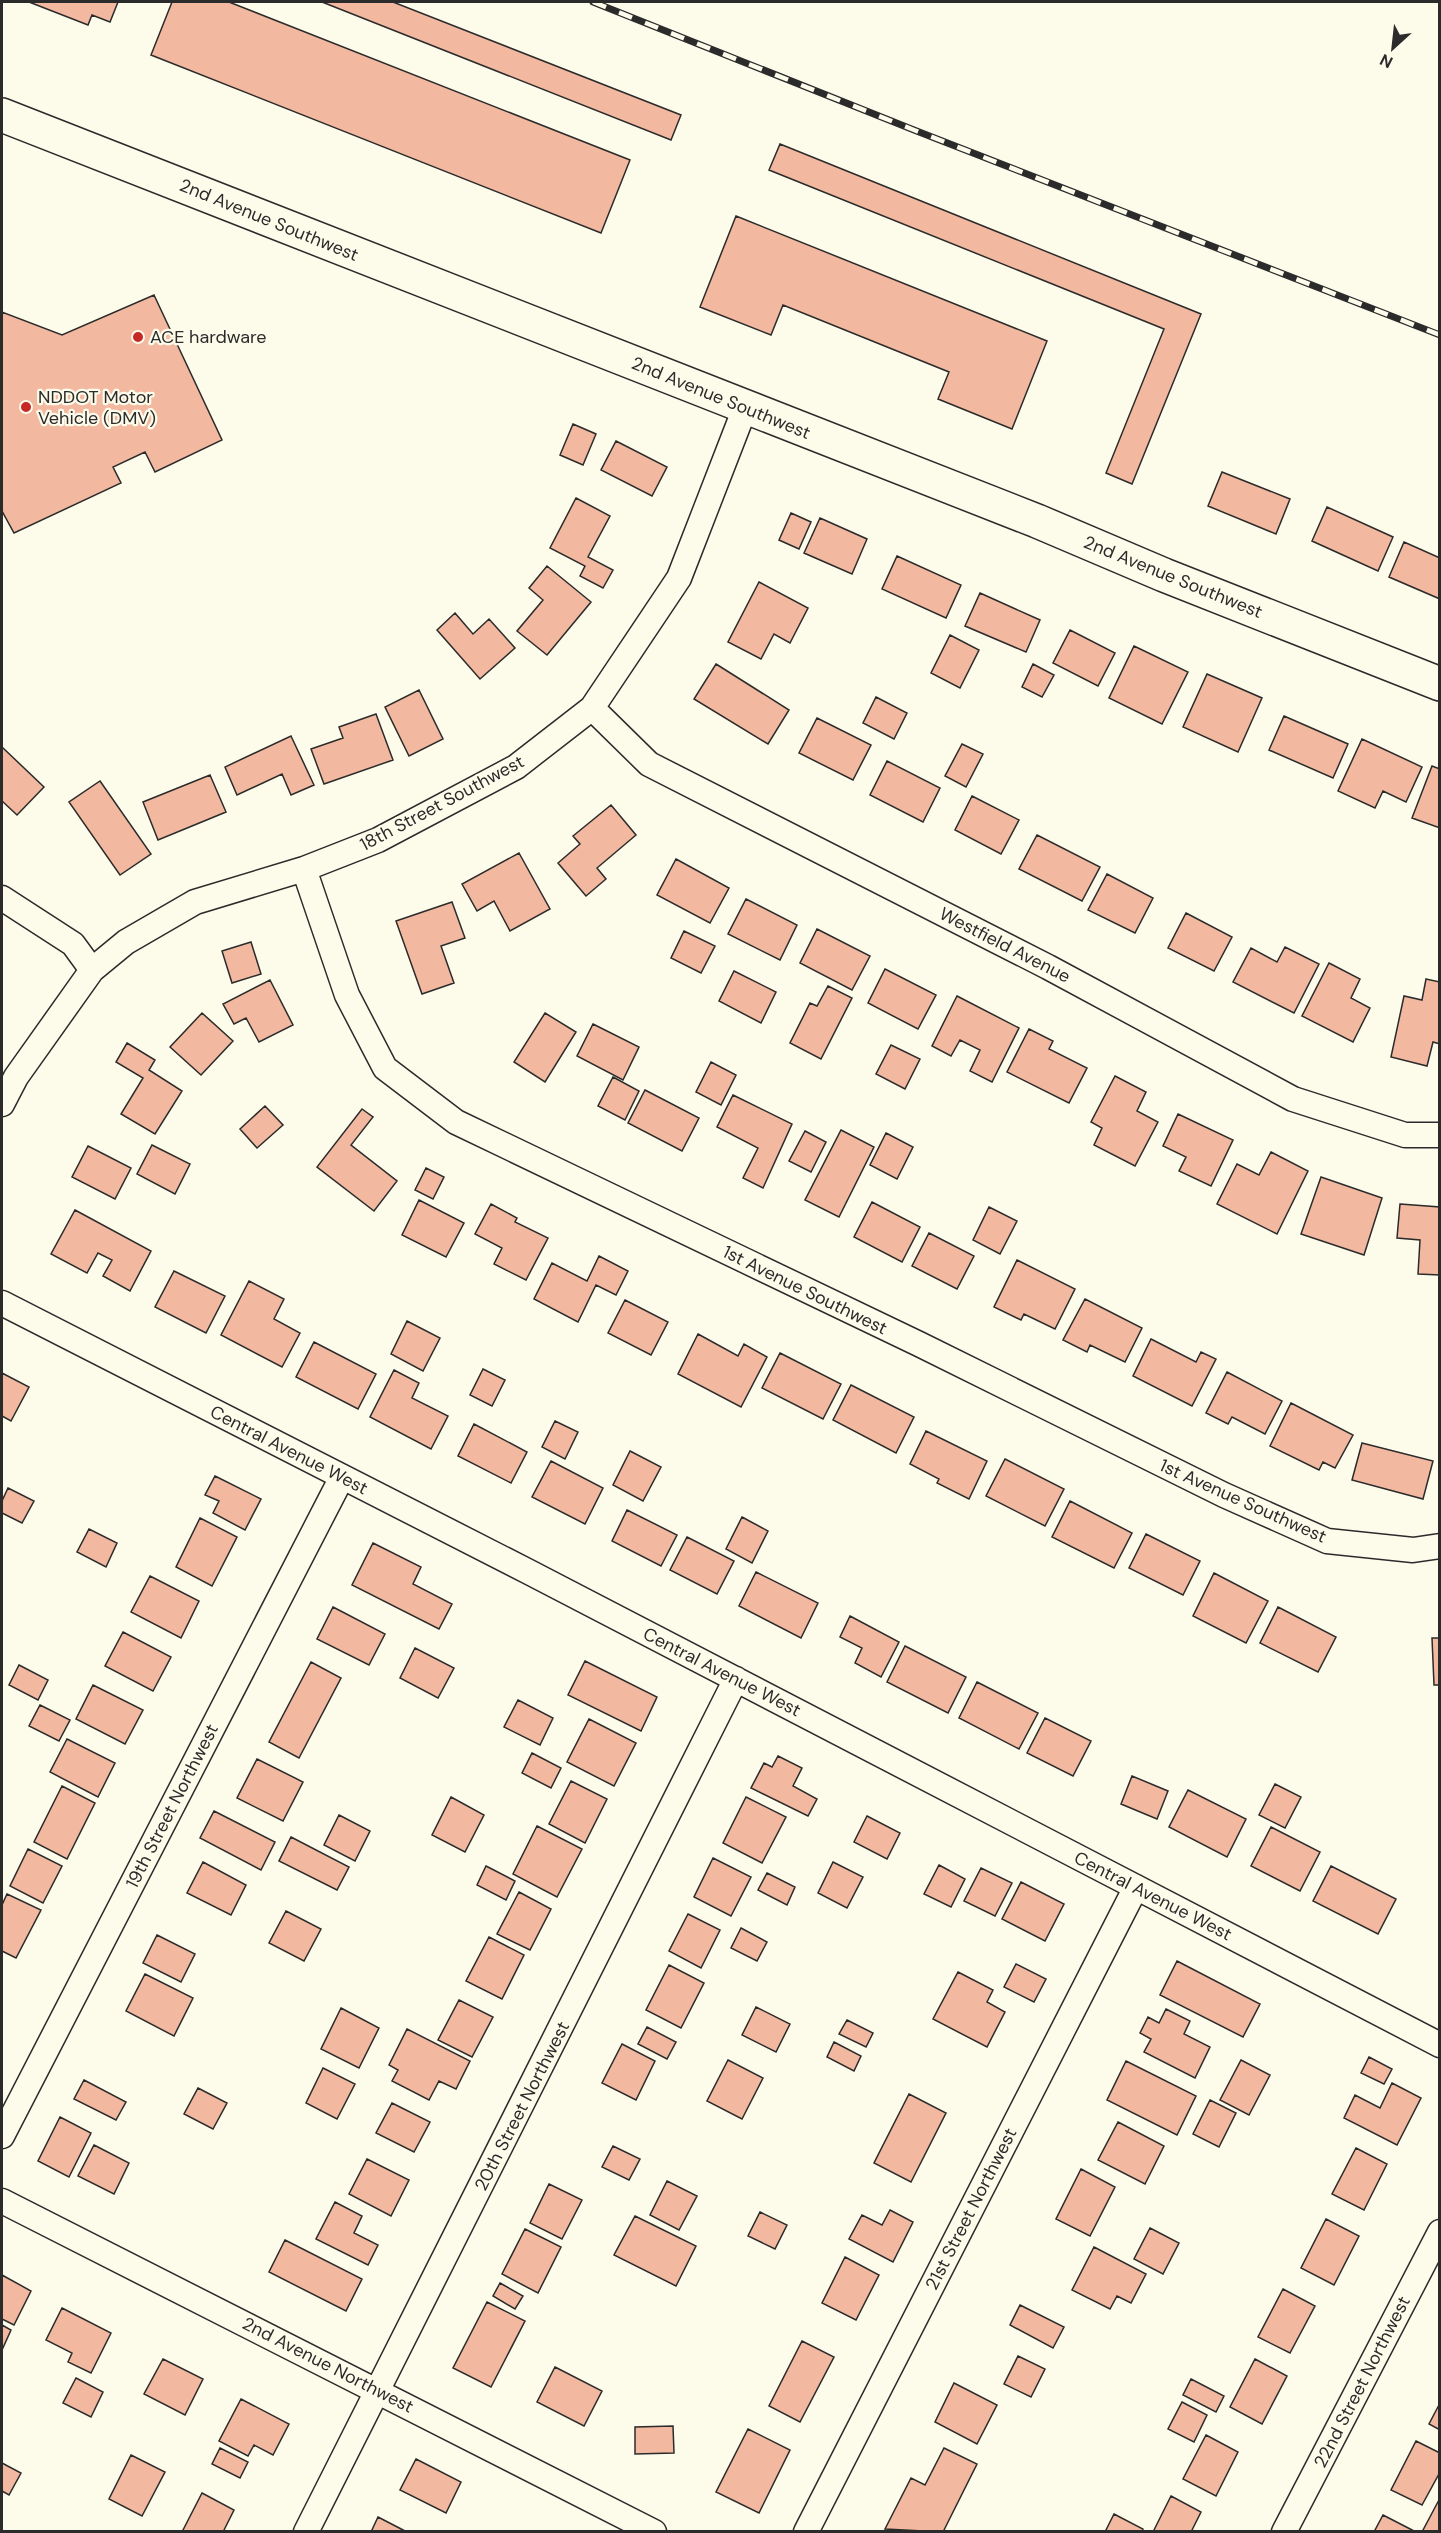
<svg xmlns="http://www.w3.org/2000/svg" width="1441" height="2533" viewBox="0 0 1441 2533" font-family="'DM Sans',sans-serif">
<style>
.building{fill:#f2b8a0;stroke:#2b2b2b;stroke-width:1.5}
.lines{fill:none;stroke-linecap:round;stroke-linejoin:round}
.street-casing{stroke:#2b2b2b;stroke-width:27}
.secondary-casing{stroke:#2b2b2b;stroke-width:36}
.street{stroke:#fdfbea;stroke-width:24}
.secondary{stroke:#fdfbea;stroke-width:33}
.rail-casing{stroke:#2b2b2b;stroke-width:7}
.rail{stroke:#fdfbea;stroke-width:4.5;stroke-dasharray:14;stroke-linecap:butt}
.poi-dot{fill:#c62828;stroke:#fdfbea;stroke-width:2}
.labels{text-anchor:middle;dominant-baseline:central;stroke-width:4.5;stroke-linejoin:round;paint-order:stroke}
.street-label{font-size:18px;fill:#2b2b2b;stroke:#fdfbea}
.poi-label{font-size:18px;fill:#2b2b2b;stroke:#fdfbea;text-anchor:start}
</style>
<rect width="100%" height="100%" fill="#fdfbea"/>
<path class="building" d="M29 2H118L110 22 92 15 88 25Z
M172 2H229L630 160 601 233 151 55Z
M322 2H393L681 115 671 140Z
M780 144 1201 314 1132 484 1106 473 1164 329 769 170Z
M736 216 1047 341 1012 429 938 399 949 372 783 305 771 335 700 307Z
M154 295 222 440 155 472 145 452 113 467 121 483 14 533 2 511V312L62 335Z
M573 424 596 434 583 465 560 455Z
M616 441 667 467 652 496 601 470Z
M1222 472 1290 499 1276 534 1208 506Z
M576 498 610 516 588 557 613 570 603 588 580 576 585 566 550 548Z
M1327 507 1393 537 1378 571 1312 541Z
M791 513 811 522 799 549 779 540Z
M820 518 867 539 852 574 804 553Z
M1404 542 1440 558V599L1389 577Z
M897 556 961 585 946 618 882 589Z
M547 566 591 602 547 655 517 631 543 600 529 588Z
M759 582 808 608 790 643 774 634 761 659 728 642Z
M980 593 1040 620 1026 652 965 626Z
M455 613 473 634 489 619 515 648 480 679 437 630Z
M1070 630 1115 653 1098 686 1053 663Z
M950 635 979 650 960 688 931 673Z
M1134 646 1188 672 1162 724 1109 698Z
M716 664 789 710 768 744 694 699Z
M1033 664 1054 675 1042 697 1022 687Z
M1207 674 1262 698 1238 752 1183 727Z
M419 690 443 739 409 756 385 707Z
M876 697 907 713 894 739 863 723Z
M376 714 393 760 324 784 311 749 343 738 339 727Z
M1284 716 1348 744 1333 778 1269 750Z
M817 718 871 745 853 780 799 753Z
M291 736 314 785 291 795 282 774 237 795 225 767Z
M1362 739 1422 767 1406 802 1383 791 1375 808 1338 791Z
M962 744 983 754 966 787 945 776Z
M2 747 44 787 17 815 2 801Z
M887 761 940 788 923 822 870 795Z
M1432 766 1440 769V828L1412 818Z
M210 775 226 812 158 840 143 802Z
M100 781 151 854 120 875 69 802Z
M972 796 1019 820 1001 854 955 830Z
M611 805 636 835 597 868 606 879 586 896 558 863 580 844 573 836Z
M1037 835 1100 867 1082 901 1019 869Z
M519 853 550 909 510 931 494 901 477 911 462 884Z
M676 859 729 888 710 923 657 895Z
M1107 874 1153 898 1135 933 1088 910Z
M746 899 797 925 780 960 728 934Z
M452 902 465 938 441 946 454 983 422 994 396 921Z
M1186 913 1232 937 1214 971 1168 948Z
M817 929 870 956 852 990 800 963Z
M684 931 715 946 701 973 671 958Z
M251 942 261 974 232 983 222 951Z
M1285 947 1319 964 1294 1013 1233 982 1251 948 1277 962Z
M1329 963 1360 979 1351 998 1370 1008 1353 1042 1302 1016Z
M885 969 936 995 918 1029 868 1003Z
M734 971 776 992 761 1023 719 1001Z
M1426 979 1440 982V1044L1433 1042 1427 1066 1391 1057 1404 996 1422 1000Z
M270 980 293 1025 259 1042 246 1018 234 1024 223 1004Z
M828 986 852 998 821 1059 790 1043 810 1003 817 1006Z
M957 996 1019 1028 992 1082 970 1071 980 1050 960 1040 951 1056 932 1046Z
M202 1013 233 1041 201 1075 170 1047Z
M545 1013 576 1032 545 1082 514 1062Z
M593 1024 639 1047 623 1080 577 1056Z
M1029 1029 1053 1041 1049 1049 1087 1068 1069 1103 1007 1072Z
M127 1043 155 1060 149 1070 182 1091 155 1134 121 1114 143 1078 116 1062Z
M891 1045 920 1059 905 1089 876 1074Z
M711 1062 736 1075 721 1105 696 1092Z
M1115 1076 1146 1092 1137 1111 1158 1122 1135 1166 1094 1145 1102 1128 1091 1122Z
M613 1077 639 1091 625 1120 598 1106Z
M645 1090 699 1118 682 1151 628 1123Z
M733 1095 792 1124 763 1188 743 1178 758 1148 717 1127Z
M265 1106 283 1125 257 1148 240 1129Z
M362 1109 373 1117 351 1145 397 1181 374 1211 317 1167Z
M1178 1114 1233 1140 1211 1186 1179 1171 1186 1157 1163 1146Z
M841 1130 874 1147 839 1217 805 1200Z
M805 1131 826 1142 811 1172 789 1161Z
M886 1133 913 1147 897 1179 870 1165Z
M152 1145 190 1164 175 1194 137 1174Z
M88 1146 131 1168 115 1199 72 1177Z
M1271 1152 1308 1171 1277 1234 1217 1204 1237 1164 1259 1175Z
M426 1168 444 1177 433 1199 415 1190Z
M1321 1177 1382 1198 1364 1255 1301 1234Z
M419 1200 464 1223 446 1257 402 1235Z
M872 1202 920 1227 902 1262 854 1237Z
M491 1204 517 1218 515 1222 548 1238 526 1280 494 1264 502 1248 475 1234Z
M1400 1204 1440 1207V1275L1418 1274 1420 1240 1397 1238Z
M989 1207 1017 1221 1000 1254 973 1240Z
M75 1210 151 1251 130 1291 103 1276 112 1260 98 1253 87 1273 51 1254Z
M929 1233 974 1256 957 1289 912 1266Z
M599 1256 628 1271 616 1295 596 1285 578 1322 534 1299 552 1263 587 1281Z
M1017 1260 1075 1289 1055 1329 1024 1314 1021 1320 994 1307Z
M174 1271 225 1296 206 1333 155 1307Z
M249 1281 284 1299 274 1319 300 1333 282 1367 221 1335Z
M1085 1299 1142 1328 1125 1362 1090 1345 1087 1352 1063 1340Z
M625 1300 668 1322 651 1355 608 1333Z
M407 1321 440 1338 423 1371 391 1354Z
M698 1334 738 1356 744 1344 767 1357 741 1407 678 1374Z
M1151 1339 1196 1362 1201 1352 1216 1359 1192 1406 1133 1376Z
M314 1342 376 1374 358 1409 296 1377Z
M780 1353 841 1384 823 1419 762 1388Z
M483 1369 505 1380 492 1406 470 1395Z
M394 1370 419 1383 412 1398 448 1416 431 1449 370 1417Z
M1227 1372 1282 1401 1265 1434 1232 1417 1228 1424 1206 1413Z
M2 1373 29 1387 11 1421 2 1416Z
M851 1385 914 1417 896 1453 833 1420Z
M1291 1403 1353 1435 1335 1468 1323 1462 1319 1470 1270 1446Z
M555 1421 578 1432 565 1459 542 1447Z
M474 1424 527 1452 511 1483 458 1456Z
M926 1431 987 1461 969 1499 937 1483 939 1479 910 1464Z
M1362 1443 1433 1461 1423 1499 1352 1480Z
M630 1451 661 1467 643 1501 613 1485Z
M1005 1459 1064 1489 1045 1526 986 1496Z
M551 1461 603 1488 585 1524 532 1497Z
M215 1476 261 1499 245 1530 213 1513 219 1501 205 1495Z
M8 1488 34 1501 22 1523 2 1513V1501Z
M1070 1501 1132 1533 1114 1568 1052 1537Z
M627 1510 677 1535 661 1566 612 1541Z
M742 1517 768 1531 752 1563 726 1549Z
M200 1518 237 1537 212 1586 176 1567Z
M89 1529 117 1543 106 1567 77 1552Z
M1146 1534 1200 1561 1183 1595 1129 1568Z
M687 1537 734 1561 717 1594 670 1570Z
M373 1543 421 1567 413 1584 452 1604 439 1629 352 1585Z
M756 1572 818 1603 801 1638 739 1606Z
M1214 1573 1268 1601 1246 1643 1193 1616Z
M150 1576 199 1601 181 1638 131 1612Z
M333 1607 385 1634 369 1665 317 1639Z
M1278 1607 1336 1637 1318 1672 1260 1643Z
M850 1616 899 1642 881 1677 855 1663 862 1648 840 1637Z
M123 1632 171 1657 153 1691 105 1666Z
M1432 1638H1440V1685H1434Z
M905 1646 966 1677 948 1713 887 1682Z
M415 1648 454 1668 438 1698 400 1678Z
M585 1661 657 1697 641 1731 568 1695Z
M311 1662 341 1678 299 1758 269 1742Z
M19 1665 48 1680 38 1700 9 1685Z
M977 1682 1038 1713 1019 1749 959 1718Z
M93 1685 143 1710 125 1744 76 1719Z
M518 1700 553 1718 540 1745 504 1727Z
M40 1705 70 1720 59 1741 29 1726Z
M1045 1718 1091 1741 1073 1776 1027 1753Z
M589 1719 636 1743 614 1786 567 1762Z
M67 1739 115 1763 98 1797 50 1772Z
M532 1753 561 1768 551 1788 522 1773Z
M778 1756 802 1768 793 1786 817 1799 808 1816 751 1788 764 1763 772 1767Z
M257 1759 303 1782 283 1821 237 1798Z
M1132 1776 1168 1791 1157 1819 1121 1804Z
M571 1781 607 1799 585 1843 549 1824Z
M1275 1784 1301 1797 1285 1828 1259 1815Z
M62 1786 95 1803 67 1859 34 1842Z
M1188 1790 1246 1819 1227 1857 1169 1827Z
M451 1797 484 1815 465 1852 432 1835Z
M746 1797 786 1817 762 1863 723 1843Z
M214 1811 275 1842 261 1870 200 1838Z
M339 1815 370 1831 355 1861 324 1845Z
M867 1816 900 1833 887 1859 854 1842Z
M537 1826 582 1849 557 1897 513 1874Z
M1271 1827 1320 1852 1300 1891 1251 1866Z
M291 1837 349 1867 337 1890 279 1861Z
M28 1849 62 1866 43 1903 10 1886Z
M713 1858 751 1877 731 1916 694 1897Z
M203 1862 246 1885 231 1915 187 1893Z
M833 1862 863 1877 847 1908 818 1893Z
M939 1865 965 1879 951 1907 924 1894Z
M486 1866 515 1881 506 1900 477 1885Z
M1331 1866 1396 1899 1378 1934 1313 1901Z
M981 1868 1012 1883 995 1916 964 1901Z
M767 1873 795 1887 787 1905 758 1890Z
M1021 1882 1064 1904 1045 1941 1002 1919Z
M519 1892 551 1909 530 1950 497 1934Z
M7 1894 41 1910 16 1958 2 1951V1905Z
M286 1911 321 1929 304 1961 269 1943Z
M688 1914 720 1930 701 1968 669 1951Z
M741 1928 767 1942 757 1961 731 1948Z
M157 1935 195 1954 181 1982 143 1963Z
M489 1937 524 1955 502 1999 466 1981Z
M1177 1961 1260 2004 1243 2037 1160 1995Z
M1016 1964 1046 1979 1034 2002 1004 1987Z
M669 1965 704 1983 681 2028 646 2010Z
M958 1972 993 1990 987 2002 1005 2012 987 2047 933 2019Z
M145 1974 193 1998 174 2036 126 2011Z
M459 2000 493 2017 472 2057 438 2040Z
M756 2007 790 2024 776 2052 742 2035Z
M341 2008 379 2028 359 2068 321 2049Z
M1166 2009 1190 2021 1184 2034 1210 2047 1195 2078 1144 2052 1151 2039 1140 2033 1148 2017 1159 2023Z
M847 2020 873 2033 866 2047 839 2034Z
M647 2027 676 2042 667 2059 638 2044Z
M407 2029 470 2061 456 2089 439 2081 429 2100 392 2081 398 2070 389 2065Z
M834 2042 861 2056 854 2071 827 2057Z
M622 2044 655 2061 636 2100 602 2083Z
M1369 2057 1392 2069 1384 2084 1361 2073Z
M728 2060 763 2078 742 2119 707 2101Z
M1241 2060 1270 2075 1249 2115 1220 2100Z
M1126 2061 1196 2096 1177 2135 1107 2100Z
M323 2068 355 2084 337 2119 306 2103Z
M84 2080 126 2102 116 2120 74 2099Z
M1392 2083 1421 2098 1397 2145 1344 2118 1355 2095 1380 2108Z
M198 2088 227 2103 213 2129 184 2114Z
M909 2094 946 2113 911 2182 874 2163Z
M1210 2100 1236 2113 1219 2147 1193 2134Z
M392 2103 430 2122 414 2152 376 2133Z
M60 2117 91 2133 69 2177 38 2161Z
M1118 2122 1164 2146 1145 2184 1098 2160Z
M94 2145 129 2163 114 2194 78 2176Z
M613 2146 640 2159 629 2180 602 2167Z
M1356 2148 1387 2164 1364 2210 1332 2194Z
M367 2159 409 2180 391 2216 349 2194Z
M1081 2169 1115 2187 1090 2236 1056 2219Z
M667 2181 697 2196 679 2230 650 2215Z
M549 2184 582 2200 562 2239 530 2223Z
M335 2202 362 2216 354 2233 378 2245 368 2265 316 2239Z
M890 2210 913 2222 893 2262 849 2239 862 2215 882 2225Z
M760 2212 787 2225 775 2249 748 2236Z
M635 2216 696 2246 676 2286 614 2255Z
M1326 2219 1359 2236 1334 2285 1301 2268Z
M1150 2228 1179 2243 1163 2274 1134 2259Z
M525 2229 561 2247 538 2293 502 2274Z
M285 2240 362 2279 346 2311 269 2272Z
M1094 2247 1146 2274 1131 2303 1117 2296 1110 2309 1072 2290Z
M845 2257 879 2275 856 2320 822 2303Z
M2 2275 31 2291 14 2325 2 2319Z
M500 2283 523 2296 515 2309 493 2296Z
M1283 2289 1315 2306 1290 2353 1258 2337Z
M487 2302 525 2321 491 2387 453 2368Z
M1020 2305 1064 2327 1053 2348 1010 2325Z
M62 2308 111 2333 91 2373 68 2362 72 2353 46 2340Z
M2 2325 11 2330 2 2350Z
M802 2341 834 2357 800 2422 769 2406Z
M1018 2356 1045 2369 1031 2397 1004 2384Z
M163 2359 203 2379 185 2415 144 2394Z
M1255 2359 1287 2376 1262 2424 1230 2407Z
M555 2367 602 2391 584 2426 537 2402Z
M76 2378 103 2392 91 2417 63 2403Z
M1191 2379 1224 2396 1216 2412 1183 2395Z
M954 2383 997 2405 977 2444 935 2422Z
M241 2399 289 2424 273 2455 254 2445 248 2456 219 2441Z
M1182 2402 1207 2415 1194 2442 1168 2429Z
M1440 2403V2430L1429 2424Z
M673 2426 674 2453 635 2454V2427Z
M748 2429 790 2450 759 2513 716 2492Z
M1206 2435 1238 2452 1216 2496 1183 2479Z
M1416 2441 1440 2453V2472L1422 2505 1391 2490Z
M220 2448 248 2462 240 2478 212 2464Z
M944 2448 977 2464 943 2532 885 2529 911 2478 925 2485Z
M131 2455 165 2472 142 2516 109 2499Z
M416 2459 461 2482 446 2513 400 2490Z
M2 2463 21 2473 9 2495 2 2491Z
M202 2493 234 2510 223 2532H182Z
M1171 2496 1201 2512 1191 2532H1153Z
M1440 2498V2532H1422Z
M1114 2514 1143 2529 1142 2532H1105Z
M1383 2515 1416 2532H1374Z
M378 2517 407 2532H371Z"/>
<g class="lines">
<defs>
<path id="street" d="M592 708 649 764 1048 967 1293 1099 1405 1135H1440
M304 869 347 995 385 1068 456 1122 919 1344 1224 1495 1327 1541 1413 1550 1440 1546
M2 898 73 944 92 970
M2 1104 16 1077 92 970 126 942 195 902 304 869 378 840 516 767 592 708 679 578 745 408
M2 1303 529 1572 1440 2045
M2 2136 342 1477
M2 2201 654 2532
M306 2532 736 1679
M806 2532 1136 1887
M1284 2532 1440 2232"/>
<path id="secondary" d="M2 115 1037 521 1164 575 1440 684"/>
</defs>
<use href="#street" class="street-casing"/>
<use href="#secondary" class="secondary-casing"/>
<use href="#street" class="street"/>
<use href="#secondary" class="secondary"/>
<defs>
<path id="rail" d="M593 2 914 130 1440 335"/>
</defs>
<use href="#rail" class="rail-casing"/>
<use href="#rail" class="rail"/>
</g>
<g class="poi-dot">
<circle cx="138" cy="337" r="6"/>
<circle cx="26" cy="407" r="6"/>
</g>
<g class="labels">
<g class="street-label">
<text transform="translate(269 220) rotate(22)">2nd Avenue Southwest</text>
<text transform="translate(721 398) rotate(22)">2nd Avenue Southwest</text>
<text transform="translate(1173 577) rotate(22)">2nd Avenue Southwest</text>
<text transform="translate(442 803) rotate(-28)">18th Street Southwest</text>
<text transform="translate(1005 945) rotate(27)">Westfield Avenue</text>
<text transform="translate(805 1290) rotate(26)">1st Avenue Southwest</text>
<text transform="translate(289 1450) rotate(27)">Central Avenue West</text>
<text transform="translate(1243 1501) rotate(24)">1st Avenue Southwest</text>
<text transform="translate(722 1672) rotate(27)">Central Avenue West</text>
<text transform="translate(172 1806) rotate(-63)">19th Street Northwest</text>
<text transform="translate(1153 1896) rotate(27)">Central Avenue West</text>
<text transform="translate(522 2106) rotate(-63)">20th Street Northwest</text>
<text transform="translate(971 2209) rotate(-63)">21st Street Northwest</text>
<text transform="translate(328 2365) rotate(27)">2nd Avenue Northwest</text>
<text transform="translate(1362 2382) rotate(-63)">22nd Street Northwest</text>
</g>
<g class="poi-label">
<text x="150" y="337">ACE hardware</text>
<text x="38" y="397">NDDOT Motor<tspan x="38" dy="21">Vehicle (DMV)</tspan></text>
</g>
</g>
<rect width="1441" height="2533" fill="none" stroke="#2b2b2b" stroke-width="6"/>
<g transform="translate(1393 48) rotate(207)" stroke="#fdfbea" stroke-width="4.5" paint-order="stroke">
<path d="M0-4.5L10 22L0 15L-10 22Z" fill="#2b2b2b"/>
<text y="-9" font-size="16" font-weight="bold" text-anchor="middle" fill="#2b2b2b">N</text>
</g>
</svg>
